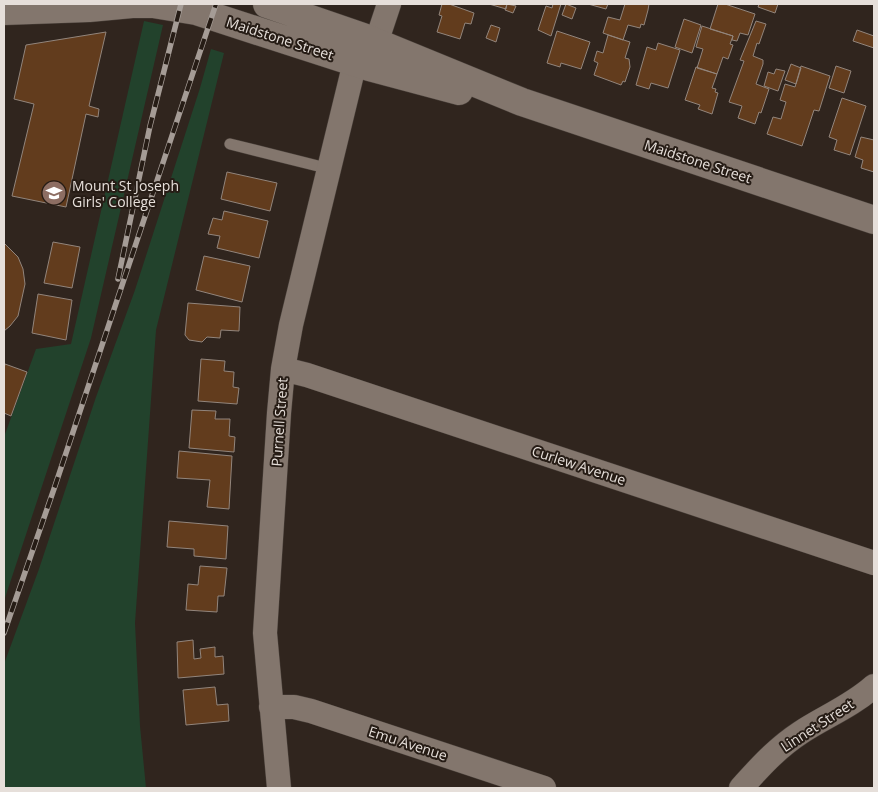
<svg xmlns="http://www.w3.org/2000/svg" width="878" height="792" viewBox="0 0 878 792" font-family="'Open Sans',sans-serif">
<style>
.green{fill:#22422c}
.building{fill:#623c1d;stroke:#92857c}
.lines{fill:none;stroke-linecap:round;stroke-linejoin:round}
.service-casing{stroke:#49403a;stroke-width:12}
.minor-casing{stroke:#49403a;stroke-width:25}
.secondary-casing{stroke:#49403a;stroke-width:29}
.service{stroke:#83766d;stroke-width:11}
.minor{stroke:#83766d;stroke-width:24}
.secondary{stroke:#83766d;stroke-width:28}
.rail-casing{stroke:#a59c96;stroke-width:5.5}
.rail{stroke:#261c15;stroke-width:4;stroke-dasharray:11;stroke-linecap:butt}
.labels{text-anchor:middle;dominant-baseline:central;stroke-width:4;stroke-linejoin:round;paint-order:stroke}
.street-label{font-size:14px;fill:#e6dfda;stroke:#261c15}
.poi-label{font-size:14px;fill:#e6dfda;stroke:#261c15;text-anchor:start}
</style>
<rect width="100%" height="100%" fill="#30251e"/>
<path class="green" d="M144 21 163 25 91 338 4 601V437L36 349 71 344Z
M211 49 224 53 156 330 135 623 140 726 146 788H4V664L39 569 96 397 135 290 200 88Z"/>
<path class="building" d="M442 4H449L474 13 471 24 465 23 460 39 437 32 442 16 439 15Z
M489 4H507L506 9Z
M507 4 516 6 513 13 505 10Z
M553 4H561L551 36 538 30 546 6 552 8Z
M566 4 576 8 572 19 562 15Z
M588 4H608L606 9Z
M625 4H649L648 10 644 25 641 24 640 28 628 25 623 40 603 33 608 17 620 20Z
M718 4H725L755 14 748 35 740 33 737 41 732 40 733 36 710 29Z
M759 4H778L775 13 758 7Z
M684 19 701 25 692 53 675 47Z
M756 21 766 24 759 44 757 43 753 56 763 60V64L756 84 769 89 761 113 759 112 755 124 738 118 742 106 729 102 744 61 740 60Z
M491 25 500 28 496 42 486 38Z
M702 26 733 36 730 44 733 45 728 59 723 57 717 74 697 68 703 49 696 47Z
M857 30 874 36V48L853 41Z
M557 31 590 42 581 69 561 63 560 67 547 63Z
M106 32 89 106 99 109 98 117 86 114 66 207 12 196 34 104 14 99 26 45Z
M608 35 630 42 625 58 629 59 630 67 625 82 623 81 621 85 594 75 598 63 594 61 597 51 603 53Z
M658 43 680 50 668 88 651 83 649 89 636 85 647 47 656 50Z
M791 64 801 68 796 84 785 80Z
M801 66 830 76 819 111 814 110 802 146 767 134 773 117 781 119 786 102 780 100 785 84 795 87Z
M836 66 851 71 844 93 829 88Z
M696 67 717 74 712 88 716 89 715 92 718 93 712 114 698 109 700 105 685 100Z
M776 69 785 71 778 91 764 86 768 72 774 74Z
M842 98 866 106 850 155 834 150 837 140 829 137Z
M861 137 874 140V172L861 168 863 160 855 157Z
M227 172 277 183 270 211 221 199Z
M224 211 268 221 259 258 217 248 220 236 208 234 213 218 222 220Z
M53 242 80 247 72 288 44 283Z
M4 243 18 257 23 269 25 284 18 316 10 326 4 331Z
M204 256 250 266 242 302 196 290Z
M38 294 72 300 66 340 32 333Z
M188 303 240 307 239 331 221 330 220 338 207 337 202 342 189 340 185 335Z
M201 359 225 361 224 371 234 372 233 387 239 388 237 404 198 401Z
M5 364 27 372 11 416 4 413V369Z
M192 410 216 411 215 419H230L229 436 235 437 234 452 189 448Z
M179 451 232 456 229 509 207 507 210 480 177 478Z
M169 521 228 526 226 559 194 556V549L167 547Z
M200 566 227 568 224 596H218L217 612 186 610 188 584 198 585Z
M193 640 194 659 201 658 200 649 215 647V657L223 656 224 674 178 678 177 642Z
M215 687 217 705 228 704 229 721 186 725 183 690Z"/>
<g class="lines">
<defs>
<path id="service" d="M230 144 330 169"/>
<path id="minor" d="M376 43 389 4
M283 369 307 375 874 563
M271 707H294L311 711 544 788
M279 788 265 633 279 413 283 369 291 325 355 62
M741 788C759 768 777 748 800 733 824 717 852 706 874 686"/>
<path id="secondary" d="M267 4 363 37 522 102 874 220
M4 11 89 8 132 4H153L196 11 369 67 459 91"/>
</defs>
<use href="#service" class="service-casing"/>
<use href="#minor" class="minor-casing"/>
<use href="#secondary" class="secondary-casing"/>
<use href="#service" class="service"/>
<use href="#minor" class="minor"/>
<use href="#secondary" class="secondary"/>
<defs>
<path id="rail" d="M118 279 150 126 181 4
M4 633 55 486 216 4"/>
</defs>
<use href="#rail" class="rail-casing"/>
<use href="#rail" class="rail"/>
</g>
<defs>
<symbol id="school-disc" viewBox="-11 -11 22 22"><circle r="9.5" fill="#8d6e63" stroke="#261c15"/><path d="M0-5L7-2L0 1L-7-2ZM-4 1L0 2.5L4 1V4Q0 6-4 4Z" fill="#fff"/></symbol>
</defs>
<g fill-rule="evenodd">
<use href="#school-disc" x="40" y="179" width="28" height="28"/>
</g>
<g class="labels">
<g class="street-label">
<text transform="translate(280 38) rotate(18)">Maidstone Street</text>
<text transform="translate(698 161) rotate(18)">Maidstone Street</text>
<text transform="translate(279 422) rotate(-86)">Purnell Street</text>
<text transform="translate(579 465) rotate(18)">Curlew Avenue</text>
<text transform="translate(817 725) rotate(-33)">Linnet Street</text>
<text transform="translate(408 743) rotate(18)">Emu Avenue</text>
</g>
<g class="poi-label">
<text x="72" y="185">Mount St Joseph<tspan x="72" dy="16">Girls' College</tspan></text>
</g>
</g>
<rect width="878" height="792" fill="none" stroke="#e6dfda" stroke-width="10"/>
</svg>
